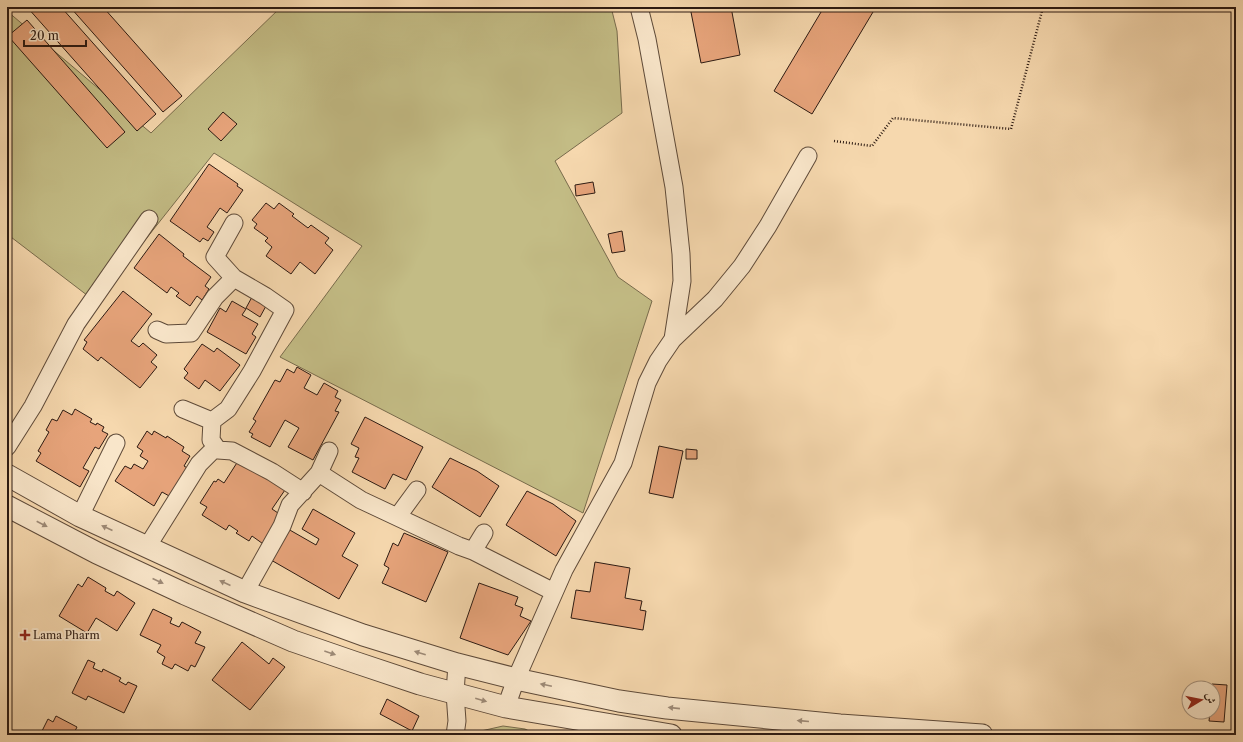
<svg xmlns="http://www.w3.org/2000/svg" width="1243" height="742" viewBox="0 0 1243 742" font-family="'Libre Caslon Text',Amiri,serif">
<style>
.green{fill:#c3bc85;stroke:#786b4c}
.building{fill:#e7a47b;stroke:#2c1a12}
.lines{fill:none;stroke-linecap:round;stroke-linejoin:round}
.minor-casing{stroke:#5e4a39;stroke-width:19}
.tertiary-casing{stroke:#5e4a39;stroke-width:23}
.path{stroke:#2c1a12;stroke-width:2.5;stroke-dasharray:1 2;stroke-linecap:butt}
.minor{stroke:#f9e6ca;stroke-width:17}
.tertiary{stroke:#f9e6ca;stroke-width:21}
.oneway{fill:#9d8a77}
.poi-dot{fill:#8f2418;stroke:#f9e6ca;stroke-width:1.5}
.labels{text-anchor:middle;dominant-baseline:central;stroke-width:4;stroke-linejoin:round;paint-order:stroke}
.poi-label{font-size:11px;fill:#2c1a12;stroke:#f9e6ca;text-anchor:start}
</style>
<rect width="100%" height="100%" fill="#f6d8ae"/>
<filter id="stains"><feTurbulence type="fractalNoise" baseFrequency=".005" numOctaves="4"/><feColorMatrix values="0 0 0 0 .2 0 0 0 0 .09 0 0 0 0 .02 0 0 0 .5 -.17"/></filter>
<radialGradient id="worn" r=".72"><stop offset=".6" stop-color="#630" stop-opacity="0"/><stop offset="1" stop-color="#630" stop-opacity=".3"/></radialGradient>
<path class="green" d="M281 7H611L617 31 622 113 555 161 618 277 652 301 583 513 280 357 362 246 214 153 96 302 7 234V11L151 133Z
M503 726 525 729 537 735H478L481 731Z"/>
<path class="building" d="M27 7H61L156 114 137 131Z
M70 7H103L182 96 163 112Z
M690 7H731L740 55 701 63Z
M824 7H876L812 114 774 91Z
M27 20 125 132 107 148 8 36Z
M223 112 237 124 221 141 208 129Z
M209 164 238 184 237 186 243 190 227 213 220 208 207 227 214 232 208 241 203 238 200 242 170 221Z
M593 182 595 193 576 196 575 185Z
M266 203 274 209 279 203 294 214 292 216 308 228 311 225 329 238 325 243 333 250 315 274 300 262 291 274 266 256 272 247 265 241 268 238 254 228 257 224 252 220Z
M622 231 625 251 612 253 608 234Z
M159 234 184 254 183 256 211 277 205 286 209 289 202 300 197 296 190 306 176 296 179 293 171 287 167 293 134 268Z
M123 291 152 314 131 341 139 347 143 343 157 355 151 362 157 367 140 388 101 357 98 361 83 349 87 342 84 340Z
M252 297 266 306 260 317 246 308Z
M232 301 246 309 242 315 258 324 252 334 256 337 246 354 207 332 220 308 226 312Z
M202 344 214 352 217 348 240 365 220 391 205 380 199 389 184 378 188 373 184 369Z
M297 367 311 375 304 388 317 395 324 383 338 391 335 397 341 400 335 411 339 412 313 460 288 447 299 428 285 420 270 447 251 437 253 434 249 432 256 421 253 419 275 380 280 382 287 369 294 373Z
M75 409 92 419 90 422 96 425 97 423 104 427 102 431 108 434 99 449 95 447 83 468 89 471 80 487 36 461 41 453 38 451 49 432 46 430 52 419 57 421 63 410 72 415Z
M365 417 423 447 406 480 393 474 385 489 352 472 359 458 355 457 359 448 351 444Z
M147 431 152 435 154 431 166 438 167 436 184 447 182 451 190 456 184 466 189 469 171 497 162 492 154 506 115 481 125 466 131 469 134 464 143 469 148 461 140 456 143 451 137 447Z
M659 446 683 451 673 498 649 493Z
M686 449 697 450V459H686Z
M240 458 287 487 272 509 281 515 266 546 252 536 249 541 236 533 238 531 229 525 226 530 202 515 207 507 200 503 214 481 216 482 218 479 224 483Z
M450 458 477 471 499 486 480 517 432 487Z
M527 491 553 504 576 521 556 556 506 525Z
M313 509 355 533 342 556 358 565 339 599 271 560 288 529 316 545 319 539 302 529Z
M404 533 448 552 426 602 382 583 389 568 384 565 393 543 398 546Z
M595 562 630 568 625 598 642 601 640 610 646 611 643 630 571 618 576 590 590 592Z
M88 577 106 588 105 591 114 596 117 591 135 603 117 631 96 618 87 633 59 616 78 584 82 587Z
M479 583 518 597 515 605 523 608 520 616 531 621 508 655 460 638Z
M153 609 172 618 170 623 179 627 182 622 201 632 195 643 205 647 195 667 191 665 188 671 175 664 172 669 162 664 165 657 157 652 161 645 140 635Z
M242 642 269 664 273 658 285 667 250 710 212 680Z
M88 660 95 663 93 668 102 672 103 669 121 678 119 681 126 685 128 682 137 686 124 713 88 696 86 700 72 693Z
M1206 682V688H1198V687L1200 686 1199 683Z
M1212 684 1227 685 1224 722 1209 721 1210 712H1213V688H1211Z
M387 699 419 716 412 731 380 714Z
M56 716 77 727 74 733 77 735H40L48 719 53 722Z
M81 731 86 733 87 731 95 735H80Z"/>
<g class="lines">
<defs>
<path id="minor" d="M639 7 647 39 674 187 681 254 682 281 673 339
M234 223 215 257 234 278 265 296 285 310 252 371 228 409 212 421 211 440 218 450 232 451 272 472 303 492
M157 330 166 334 191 333 215 297 234 278
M183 409 212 421
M7 447 33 406 76 324 149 219
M329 451 319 473 361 500 459 546 473 551 554 592
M80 516 116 443
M398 516 417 490
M147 547 199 464 216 447
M473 551 484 533
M245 592 282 526 290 505 319 473
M506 707 516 679 564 570 623 463 647 383 658 361 673 339 715 299 742 266 768 226 808 156
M455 735 457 721 455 693 457 664"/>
<path id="tertiary" d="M7 475 80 516 245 592 363 635 457 664 516 679 619 701 667 708 840 725 982 735
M7 506 97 553 185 594 293 641 354 662 420 684 506 707 671 735"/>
</defs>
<use href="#minor" class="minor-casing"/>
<use href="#tertiary" class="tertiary-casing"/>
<path class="path" d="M834 141 872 146 893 118 1011 129 1042 11 1041 7"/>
<use href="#minor" class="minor"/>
<use href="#tertiary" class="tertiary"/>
</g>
<defs><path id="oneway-solid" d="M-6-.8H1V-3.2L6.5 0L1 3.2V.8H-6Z"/></defs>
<g class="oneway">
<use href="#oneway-solid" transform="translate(42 524) rotate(27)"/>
<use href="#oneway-solid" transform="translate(107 528) rotate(-156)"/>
<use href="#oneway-solid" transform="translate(158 581) rotate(25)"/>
<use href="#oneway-solid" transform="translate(225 583) rotate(-156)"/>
<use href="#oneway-solid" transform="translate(330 653) rotate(19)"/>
<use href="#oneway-solid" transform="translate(420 653) rotate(-163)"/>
<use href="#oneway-solid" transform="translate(546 685) rotate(-168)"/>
<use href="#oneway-solid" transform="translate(481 700) rotate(16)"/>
<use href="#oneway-solid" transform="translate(674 708) rotate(-174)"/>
<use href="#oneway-solid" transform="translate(803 721) rotate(-175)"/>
</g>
<path class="poi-dot" d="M23 629h4v4h4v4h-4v4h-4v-4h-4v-4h4z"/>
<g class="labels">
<g class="poi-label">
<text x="33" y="635">Lama Pharm</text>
</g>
</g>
<rect width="1243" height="742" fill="none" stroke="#f6d8ae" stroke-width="24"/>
<rect x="8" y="8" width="1227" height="726" fill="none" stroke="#2c1a12" stroke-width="2"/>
<rect x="12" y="12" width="1219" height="718" fill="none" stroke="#2c1a12"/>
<g transform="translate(1201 700) rotate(80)"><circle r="19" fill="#f9e6ca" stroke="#a79480"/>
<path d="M0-3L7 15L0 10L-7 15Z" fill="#8f2418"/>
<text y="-6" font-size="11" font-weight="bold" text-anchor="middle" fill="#2c1a12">ش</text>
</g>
<path d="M24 40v6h62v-6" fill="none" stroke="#2c1a12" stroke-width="2"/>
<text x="30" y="40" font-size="12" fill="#2c1a12" stroke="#f9e6ca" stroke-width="3" paint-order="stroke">20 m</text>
<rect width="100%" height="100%" filter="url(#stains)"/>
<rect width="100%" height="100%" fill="url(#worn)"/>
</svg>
